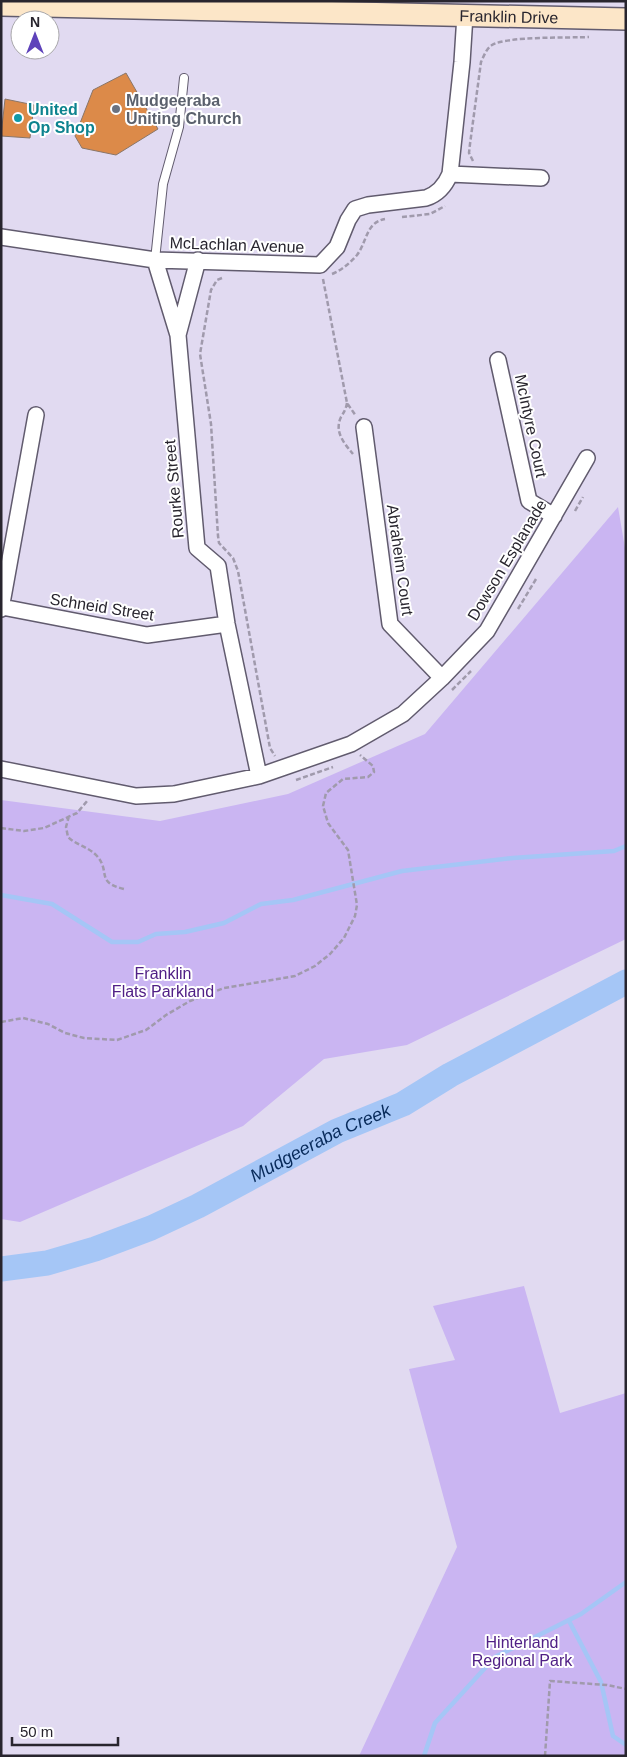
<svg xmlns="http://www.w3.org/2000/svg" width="627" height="1757" viewBox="0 0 627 1757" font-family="Arial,sans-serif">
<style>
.green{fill:#cab5f2}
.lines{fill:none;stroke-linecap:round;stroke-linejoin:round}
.stream{stroke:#a5c6f6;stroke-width:4.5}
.river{stroke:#a5c6f6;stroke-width:25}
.building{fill:#dc8a49;stroke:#8a7669}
.service-casing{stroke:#615b6e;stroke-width:10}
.minor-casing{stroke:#615b6e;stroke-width:18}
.secondary-casing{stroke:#615b6e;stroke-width:24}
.path{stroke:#a09aac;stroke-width:2.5;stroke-dasharray:5 2.5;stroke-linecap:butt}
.service{stroke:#fff;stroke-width:8}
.minor{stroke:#fff;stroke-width:15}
.secondary{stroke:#fce6c8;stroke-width:21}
.worship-dot{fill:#6b7280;stroke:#fff;stroke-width:2}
.culture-dot{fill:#0f9aa8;stroke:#fff;stroke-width:2}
.labels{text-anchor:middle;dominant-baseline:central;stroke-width:4;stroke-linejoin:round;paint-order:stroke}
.street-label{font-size:16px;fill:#28252e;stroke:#fff}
.worship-label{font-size:16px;font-weight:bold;fill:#5b616d;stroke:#fff;text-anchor:start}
.culture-label{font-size:16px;font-weight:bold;fill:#0d838f;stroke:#fff;text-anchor:start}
.park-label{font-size:16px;fill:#502086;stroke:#fff}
.water-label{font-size:18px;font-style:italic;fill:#072a5a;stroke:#fff}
</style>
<rect width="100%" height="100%" fill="#e1daf1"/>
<path class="green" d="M618 507 626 554V939L407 1045 324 1059 243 1126 20 1222 1 1219V800L160 821 288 794 425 734Z
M524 1286 560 1413 626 1393V1756H359L457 1547 409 1369 455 1360 433 1306Z"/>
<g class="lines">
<path class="stream" d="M1 895 52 904 112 942H138L156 934 185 932 224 923 261 904 293 900 402 871 513 858 614 851 626 846
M569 1621 601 1682 613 1736 626 1745
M424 1756 435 1723 495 1657 581 1614 626 1582"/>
<path class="river" id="s1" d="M1 1269 47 1263 95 1249 151 1228 198 1206 337 1131 403 1104 450 1075 626 982"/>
</g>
<path class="building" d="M126 73 158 129 116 155 82 148 75 136 93 90Z
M5 99 34 105 30 138 1 136Z"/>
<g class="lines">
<defs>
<path id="service" d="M155 260 163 184 179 127 184 78"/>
<path id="minor" d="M450 174 541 178
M1 237 155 260 320 265 337 247 348 220 355 209 368 205 426 198C438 194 445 186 450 174L462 62 465 15
M155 260 178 335 197 548 218 566 227 624 259 776
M178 335 198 260
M498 360 529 501 554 516
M364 427 390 624 442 678
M2 607 147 635 227 624
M1 609 36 415
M1 769 136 796 174 794 259 776 351 744 403 714 442 678 487 631 587 458"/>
<g id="secondary">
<path id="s2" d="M1 5 626 19"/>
</g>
</defs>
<use href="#service" class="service-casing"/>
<use href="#minor" class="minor-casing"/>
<use href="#secondary" class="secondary-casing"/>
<path class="path" d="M473 161 469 153 470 144 481 62C484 56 486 49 492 45 507 36 569 38 589 37
M402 217 430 214 445 206
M332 274C342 270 350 263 357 255 367 242 366 222 385 219
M222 278 217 280 211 290 200 354 211 424 218 536 219 543 233 558 238 571 270 748 275 756
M323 279 347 403 356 416
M347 403C346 409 344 412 341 417 334 432 344 443 353 454
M575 511 583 497
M518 609 536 579
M452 690 471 671
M296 780 333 767
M69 816 66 827 68 837C76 845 89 847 97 856 111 872 95 882 124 889
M1 828 24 831 44 828 77 813 88 800
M1 1022 23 1018 48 1024 65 1033 84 1038 117 1040 146 1030 166 1015 190 1001 224 988 295 976 315 966 330 954 344 938 355 916 357 905 348 850 328 823 323 806 326 793 343 779 368 777 374 772 373 766 360 755
M545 1756 550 1681 607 1685 626 1689"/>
<use href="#service" class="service"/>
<use href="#minor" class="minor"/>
<use href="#secondary" class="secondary"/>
</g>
<circle class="worship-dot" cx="116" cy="109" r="5"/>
<circle class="culture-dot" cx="18" cy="118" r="5"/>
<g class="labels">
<g class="street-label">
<text stroke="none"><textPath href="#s2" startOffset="508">Franklin Drive</textPath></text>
<text transform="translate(237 245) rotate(2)">McLachlan Avenue</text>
<text transform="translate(531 426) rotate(78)">McIntyre Court</text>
<text transform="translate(174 489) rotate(-95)">Rourke Street</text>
<text transform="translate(400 560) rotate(82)">Abraheim Court</text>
<text transform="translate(507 560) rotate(-59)">Dowson Esplanade</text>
<text transform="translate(102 607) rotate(9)">Schneid Street</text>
</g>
<g class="worship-label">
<text x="126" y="100">Mudgeeraba<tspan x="126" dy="18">Uniting Church</tspan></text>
</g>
<g class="culture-label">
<text x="28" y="109">United<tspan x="28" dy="18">Op Shop</tspan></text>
</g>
<g class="park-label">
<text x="163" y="973">Franklin<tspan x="163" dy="18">Flats Parkland</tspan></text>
<text x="522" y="1642">Hinterland<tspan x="522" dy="18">Regional Park</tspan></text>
</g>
<g class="water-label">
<text stroke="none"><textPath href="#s1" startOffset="346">Mudgeeraba Creek</textPath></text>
</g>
</g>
<rect width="627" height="1757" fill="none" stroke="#28252e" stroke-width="5"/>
<g transform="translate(35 35)"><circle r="24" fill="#ffffff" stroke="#a9a8ab"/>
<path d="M0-4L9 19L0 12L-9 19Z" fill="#5e42ba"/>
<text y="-8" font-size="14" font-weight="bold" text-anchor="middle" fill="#28252e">N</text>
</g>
<path d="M12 1737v8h106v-8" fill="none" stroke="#28252e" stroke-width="2.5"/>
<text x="20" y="1737" font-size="15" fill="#28252e" stroke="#ffffff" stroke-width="4" paint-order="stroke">50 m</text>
</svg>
